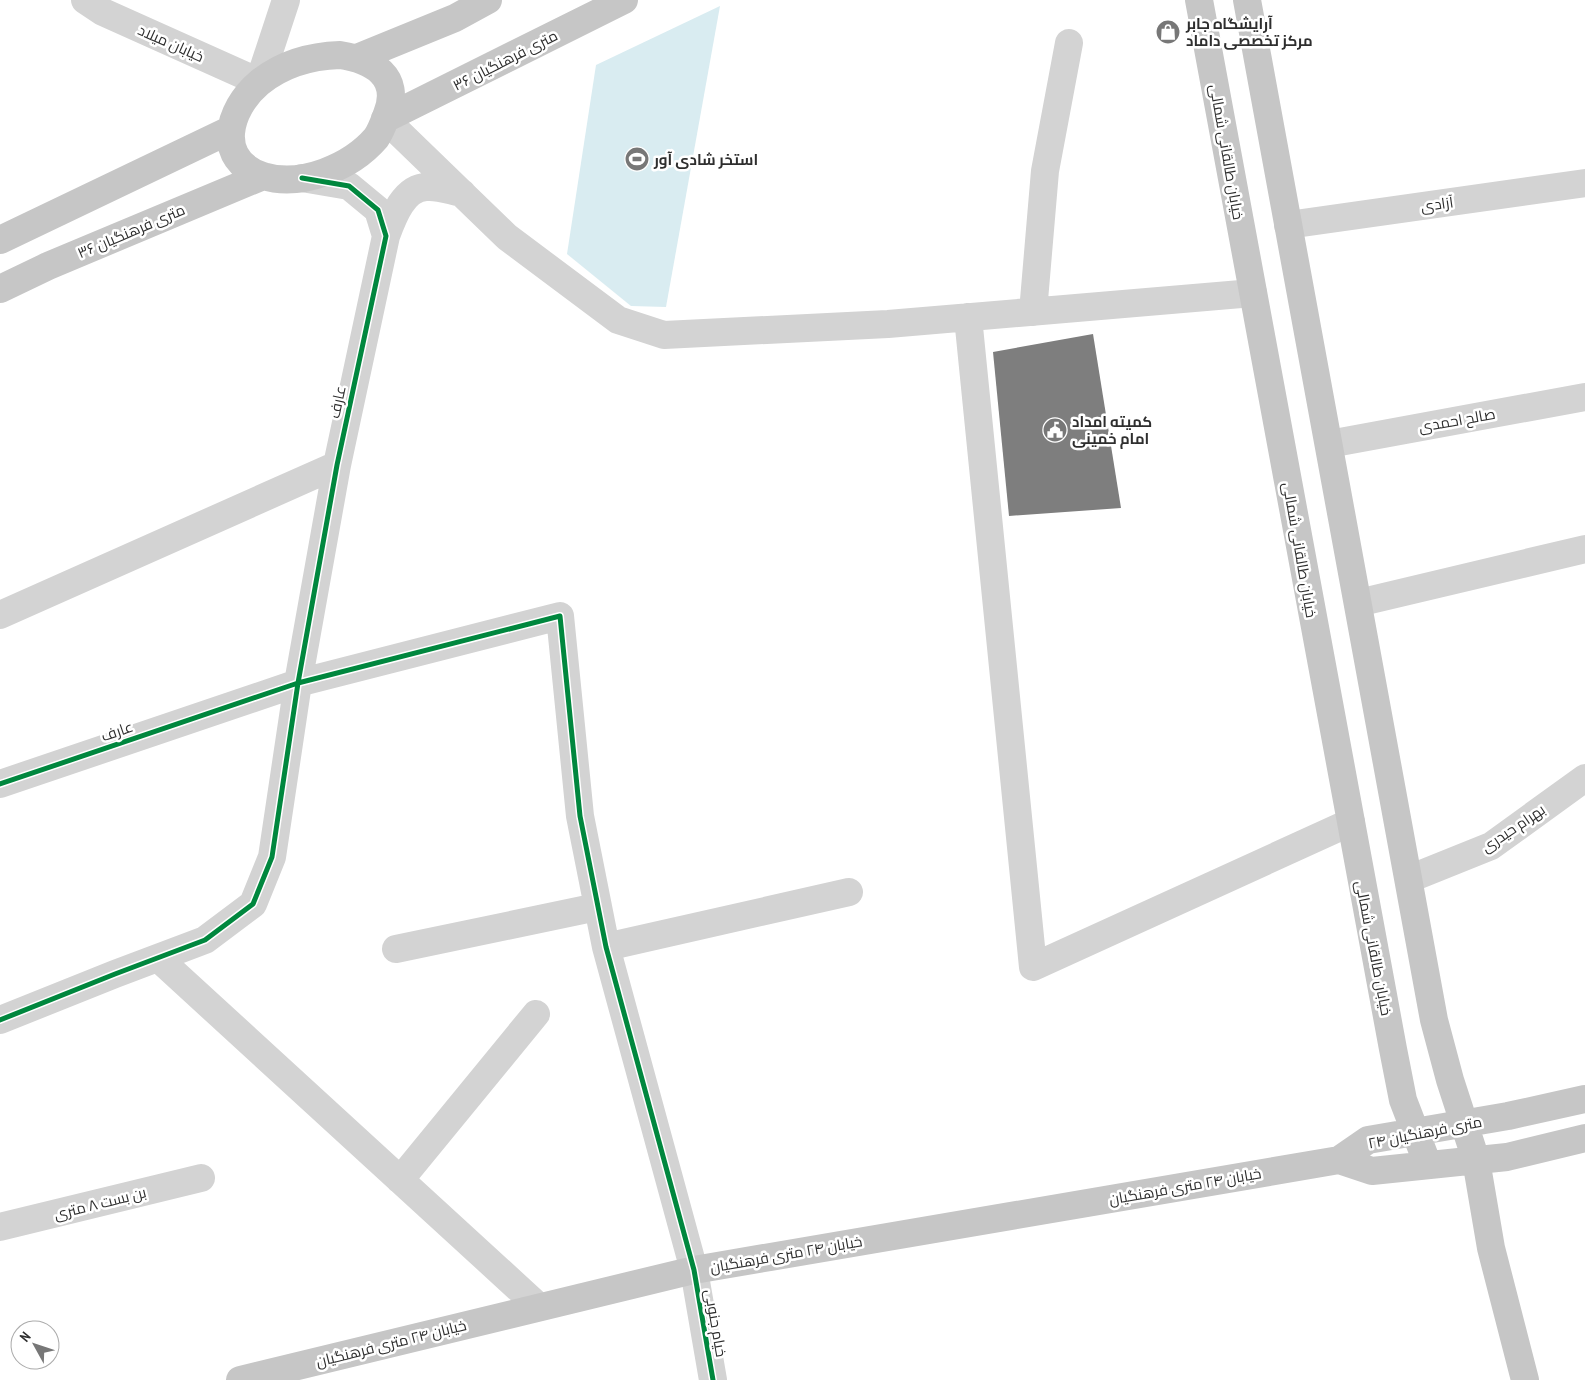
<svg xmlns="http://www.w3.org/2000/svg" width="1585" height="1380" viewBox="0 0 1585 1380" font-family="'PT Sans Narrow',Cairo,sans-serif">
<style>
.water{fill:#d9ecf1}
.building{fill:#7e7e7e}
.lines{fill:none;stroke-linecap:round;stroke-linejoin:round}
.minor{stroke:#d3d3d3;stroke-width:28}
.major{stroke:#c6c6c6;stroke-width:28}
.cycleway-casing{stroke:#fff;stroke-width:8}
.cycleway{stroke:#00873e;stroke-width:5}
.labels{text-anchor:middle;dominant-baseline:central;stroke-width:5;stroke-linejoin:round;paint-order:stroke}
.poi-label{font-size:15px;font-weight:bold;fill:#2e2e2e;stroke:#fff;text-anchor:start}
.street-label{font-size:15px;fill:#2e2e2e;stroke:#fff}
</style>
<rect width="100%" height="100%" fill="#fff"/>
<path class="water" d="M720 6 666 307 631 306 567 254 596 65Z"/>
<path class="building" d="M1093 334 1121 508 1009 516 993 352Z"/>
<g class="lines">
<path class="minor" d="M85 0 103 12 259 82 286 0
M385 119 507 237 618 320 664 335 888 324 1253 293
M1288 225 1585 183
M386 236C393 217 404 187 427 187 438 186 451 191 462 193
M1033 312 1045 171 1069 43
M968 317 1033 967 1351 822
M1329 444 1585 397
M1358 603 1585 549
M0 615 337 465
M0 784 298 683 560 616 580 816 606 947 694 1270 713 1380
M1409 879 1491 846 1585 778
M606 947 849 892
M396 949 597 907
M158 958 539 1307
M0 1020 115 974 205 940 253 904 272 857 298 683 337 465 386 236 378 210 349 186 302 178
M400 1180 536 1014
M0 1227 201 1178"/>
<path class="major" d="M1199 0 1393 1049 1403 1100 1428 1165
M1247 0 1434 1020 1450 1080 1476 1160 1491 1248 1525 1380
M340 55C372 60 402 76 387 114 384 122 381 131 376 138 351 167 301 188 263 176 214 160 228 109 259 83 282 64 311 56 340 55Z
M357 58 455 18 488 0
M385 119 624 0
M0 240 230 130
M0 289 48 266 263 176
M1339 1160 1372 1171 1507 1157 1585 1138
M240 1380 694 1270 1339 1160 1368 1140 1508 1116 1585 1099"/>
<defs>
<path id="cycleway" d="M0 784 298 683 560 616 580 816 606 947 694 1270 713 1380
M0 1020 115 974 205 940 253 904 272 857 298 683 337 465 386 236 378 210 349 186 302 178"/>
</defs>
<use href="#cycleway" class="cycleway-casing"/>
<use href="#cycleway" class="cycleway"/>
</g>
<defs>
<symbol id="shop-disc" viewBox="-11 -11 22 22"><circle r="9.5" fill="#777" stroke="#fff"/><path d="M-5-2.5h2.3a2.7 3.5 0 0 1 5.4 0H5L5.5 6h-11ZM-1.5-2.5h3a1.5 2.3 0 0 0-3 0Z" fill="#fff"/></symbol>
<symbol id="stadium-disc" viewBox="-11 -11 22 22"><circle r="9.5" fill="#777" stroke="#fff"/><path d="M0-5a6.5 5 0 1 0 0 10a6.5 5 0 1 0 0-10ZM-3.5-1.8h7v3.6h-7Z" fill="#fff"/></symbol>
<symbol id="civic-disc" viewBox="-11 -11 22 22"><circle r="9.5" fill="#777" stroke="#fff"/><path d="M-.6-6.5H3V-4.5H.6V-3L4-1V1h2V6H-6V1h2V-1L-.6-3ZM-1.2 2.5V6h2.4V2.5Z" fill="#fff"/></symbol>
</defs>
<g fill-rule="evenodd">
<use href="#shop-disc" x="1154" y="18" width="28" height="28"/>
<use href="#stadium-disc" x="623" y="145" width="28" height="28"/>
<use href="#civic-disc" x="1041" y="416" width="28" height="28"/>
</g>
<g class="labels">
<g class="poi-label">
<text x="1186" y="23">آرایشگاه جابر<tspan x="1186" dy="17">مرکز تخصصی داماد</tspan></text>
<text x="654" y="159">استخر شادی آور</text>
<text x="1072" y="421">کمیته امداد<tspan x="1072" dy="17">امام خمینی</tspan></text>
</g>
<g class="street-label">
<text transform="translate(171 43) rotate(24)">خیابان میلاد</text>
<text transform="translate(505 60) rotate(-27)">۳۶ متری فرهنگیان</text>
<text transform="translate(1227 152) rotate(80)">خیابان طالقانی شمالی</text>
<text transform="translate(1437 204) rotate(-8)">آزادی</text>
<text transform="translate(131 231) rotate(-23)">۳۶ متری فرهنگیان</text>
<text transform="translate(337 402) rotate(-78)">عارف</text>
<text transform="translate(1457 420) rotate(-10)">صالح احمدی</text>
<text transform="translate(1300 550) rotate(80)">خیابان طالقانی شمالی</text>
<text transform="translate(117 731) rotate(-19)">عارف</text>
<text transform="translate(1513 828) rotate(-34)">بهرام حیدری</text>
<text transform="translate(1374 948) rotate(79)">خیابان طالقانی شمالی</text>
<text transform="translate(1425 1132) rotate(-11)">۲۴ متری فرهنگیان</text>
<text transform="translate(1185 1186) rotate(-10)">خیابان ۲۴ متری فرهنگیان</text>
<text transform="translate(100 1203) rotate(-14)">بن بست ۸ متری</text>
<text transform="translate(786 1254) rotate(-10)">خیابان ۲۴ متری فرهنگیان</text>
<text transform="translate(716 1323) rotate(80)">خیام جنوبی</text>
<text transform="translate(391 1343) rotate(-14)">خیابان ۲۴ متری فرهنگیان</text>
</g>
</g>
<g transform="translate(35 1345) rotate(310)"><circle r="24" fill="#ffffff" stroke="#ababab"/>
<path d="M0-4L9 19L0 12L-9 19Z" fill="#777777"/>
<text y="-8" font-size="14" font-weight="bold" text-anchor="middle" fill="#2e2e2e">N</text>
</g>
</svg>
